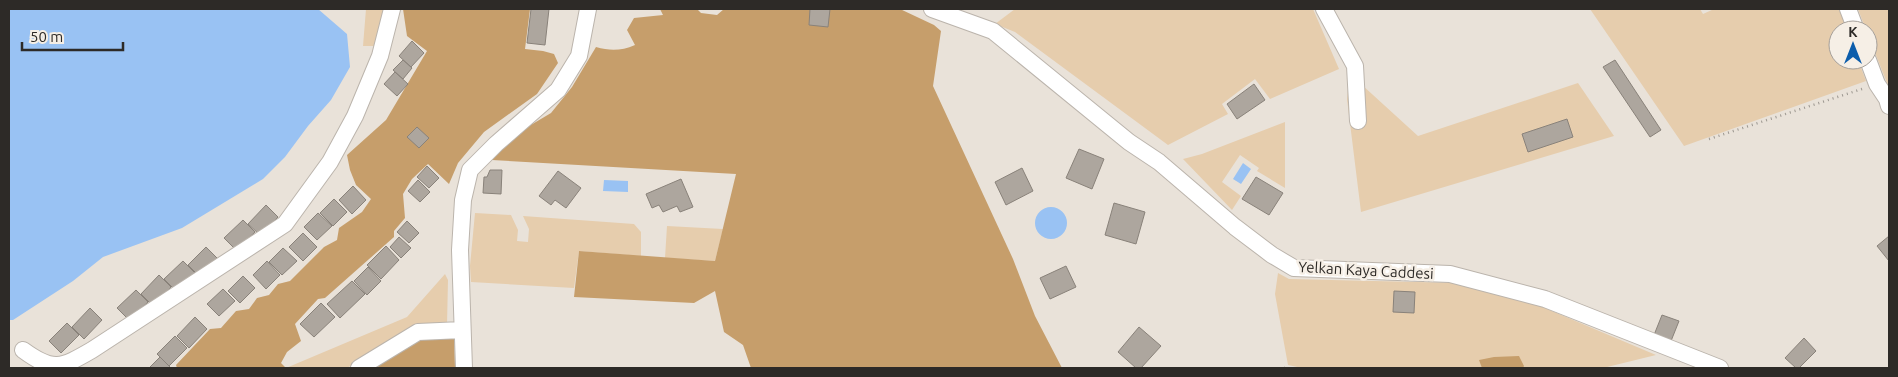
<svg xmlns="http://www.w3.org/2000/svg" width="1898" height="377" viewBox="0 0 1898 377" font-family="Ubuntu,sans-serif">
<style>
.green{fill:#e6cdad}
.forest{fill:#c69e6b}
.water{fill:#99c2f3}
.building{fill:#ada69e;stroke:#89827a}
.lines{fill:none;stroke-linecap:round;stroke-linejoin:round}
.minor-casing{stroke:#bbb4ac;stroke-width:18}
.path{stroke:#9c9790;stroke-width:2.5;stroke-dasharray:1 4;stroke-linecap:butt}
.minor{stroke:#fff;stroke-width:16}
.labels{text-anchor:middle;dominant-baseline:central;stroke-width:5;stroke-linejoin:round;paint-order:stroke}
.street-label{font-size:15px;fill:#2d2a27;stroke:#f6efe6}
</style>
<rect width="100%" height="100%" fill="#e9e2d9"/>
<path class="green" d="M366 9H388L379 46H363Z
M1015 9H1313L1339 69 1270 99 1255 79 1222 104 1228 114 1168 145 1015 32 995 24Z
M1590 9H1700L1703 14 1714 9H1839L1847 30H1838V60H1858L1866 81 1684 146Z
M1858 9H1889V88L1868 35V30H1866Z
M1350 74 1418 136 1578 83 1614 136 1361 212 1347 99Z
M1285 122V188L1257 171 1259 168 1240 155 1222 182 1241 196 1232 210 1183 159 1202 154Z
M475 213 511 215 518 230 517 241 528 242 529 229 523 216 634 224 641 232V256L579 251 574 288 471 282 470 266Z
M667 226 723 229 715 261 665 258Z
M1278 273 1289 279 1459 283 1540 306 1656 355 1603 368H1302L1288 365 1275 294Z
M445 274 448 280 447 325 415 328 347 368H286L407 317Z"/>
<path class="forest" d="M403 9H530L525 49 543 51 554 54 558 63 537 94 484 132 458 163 449 184 428 164 412 179 403 194 405 218 394 231V237L325 298 318 299 295 324 301 341 287 352 281 363 286 368H177L176 365 210 329 221 328 236 311 249 309 257 298 269 295 278 284 290 281 324 247 337 240 339 228 362 212 371 199 356 185 350 170 347 155 386 120 427 51 407 36Z
M660 9H697L701 13 717 15 724 9H900L934 25 941 31 933 86 1013 259 1035 316 1062 368H751L743 345 724 332 715 291 694 303 574 297 579 251 715 261 736 174 492 160 519 132 551 113 572 87 596 47C610 51 621 51 635 45L627 30 634 18 663 15Z
M454 336 455 368H371L418 339Z
M1519 356 1524 366 1523 368H1482L1479 360 1494 357Z"/>
<path class="water" d="M9 9H318L347 34 350 67 331 100 308 126 285 157 263 179 182 228 103 257 73 281 13 320H9Z
M1243 163 1251 169 1241 184 1233 179Z
M604 180 628 181V192L603 191Z
M1035 223a16 16 0 1 1 32 0a16 16 0 1 1-32 0Z"/>
<path class="building" d="M531 9H549L545 45 527 43Z
M810 9H830L828 27 809 25Z
M412 41 424 53 411 67 399 56Z
M403 60 412 68 403 79 393 70Z
M1615 60 1661 130 1650 137 1603 67Z
M395 72 408 84 397 96 384 84Z
M1254 84 1265 100 1237 119 1227 104Z
M1567 119 1573 137 1528 152 1522 134Z
M417 127 429 138 419 148 407 137Z
M1079 149 1104 159 1092 189 1066 178Z
M427 166 439 178 429 188 417 177Z
M1022 168 1033 191 1006 205 995 182Z
M490 170H502L501 194 483 193 484 177H487Z
M558 171 581 188 566 208 555 200 551 205 539 196Z
M1256 177 1283 193 1269 215 1242 199Z
M681 179 693 207 680 212 677 206 663 212 659 205 652 208 646 194Z
M418 180 430 192 420 202 408 191Z
M353 186 366 200 352 214 339 200Z
M334 199 347 212 333 226 320 213Z
M1114 203 1145 212 1136 244 1105 235Z
M266 205 278 217 260 235 248 224Z
M318 213 332 226 317 240 304 227Z
M243 220 255 232 236 250 224 238Z
M407 221 419 233 409 243 397 232Z
M303 233 317 247 303 261 289 247Z
M1889 236V261L1877 246Z
M399 237 411 248 401 258 390 247Z
M386 246 399 260 381 279 367 265Z
M206 247 218 259 200 277 188 265Z
M283 248 297 261 282 275 269 262Z
M183 261 195 273 176 291 164 279Z
M267 261 280 275 266 289 253 275Z
M1066 266 1076 287 1050 299 1040 278Z
M368 267 381 281 367 295 354 281Z
M159 275 171 287 153 306 141 294Z
M243 276 255 288 240 303 228 291Z
M352 281 365 294 340 318 327 304Z
M223 289 235 301 219 316 207 304Z
M136 290 148 302 129 320 117 308Z
M1394 291 1415 292 1414 313 1393 312Z
M321 303 335 317 314 337 300 324Z
M90 308 102 320 84 339 72 327Z
M1662 315 1679 321 1671 341 1654 335Z
M195 317 207 329 189 348 177 336Z
M67 323 79 335 61 353 49 341Z
M1139 327 1161 346 1141 368H1136L1118 352Z
M175 336 187 348 169 366 157 354Z
M1804 338 1816 351 1799 368H1796L1785 358Z
M160 357 171 368H149Z"/>
<g class="lines">
<defs>
<path id="minor" d="M932 9 993 31 1129 142 1159 162 1235 227 1272 255 1294 268 1450 274 1545 299 1720 368
M1324 9 1355 66 1358 121
M1848 9 1856 30
M1868 60 1877 84 1887 99 1889 106
M23 350C53 372 61 368 92 350L285 224 330 162 355 116 380 56 392 9
M359 368 418 332 462 330
M464 368 460 250 463 200 470 170 496 144 558 90 579 56 588 9"/>
</defs>
<use href="#minor" class="minor-casing"/>
<path class="path" d="M1709 139 1865 88
M1284 368H1285"/>
<use href="#minor" class="minor"/>
</g>
<g class="labels">
<g class="street-label">
<text transform="translate(1366 270) rotate(3)">Yelkan Kaya Caddesi</text>
</g>
</g>
<rect width="1898" height="377" fill="none" stroke="#2d2a27" stroke-width="20"/>
<g transform="translate(1853 45)"><circle r="24" fill="#f6efe6" stroke="#a6a09a"/>
<path d="M0-4L9 19L0 12L-9 19Z" fill="#0c5dab"/>
<text y="-8" font-size="14" font-weight="bold" text-anchor="middle" fill="#2d2a27">K</text>
</g>
<path d="M22 42v8h101v-8" fill="none" stroke="#2d2a27" stroke-width="2.5"/>
<text x="30" y="42" font-size="15" fill="#2d2a27" stroke="#f6efe6" stroke-width="4" paint-order="stroke">50 m</text>
</svg>
